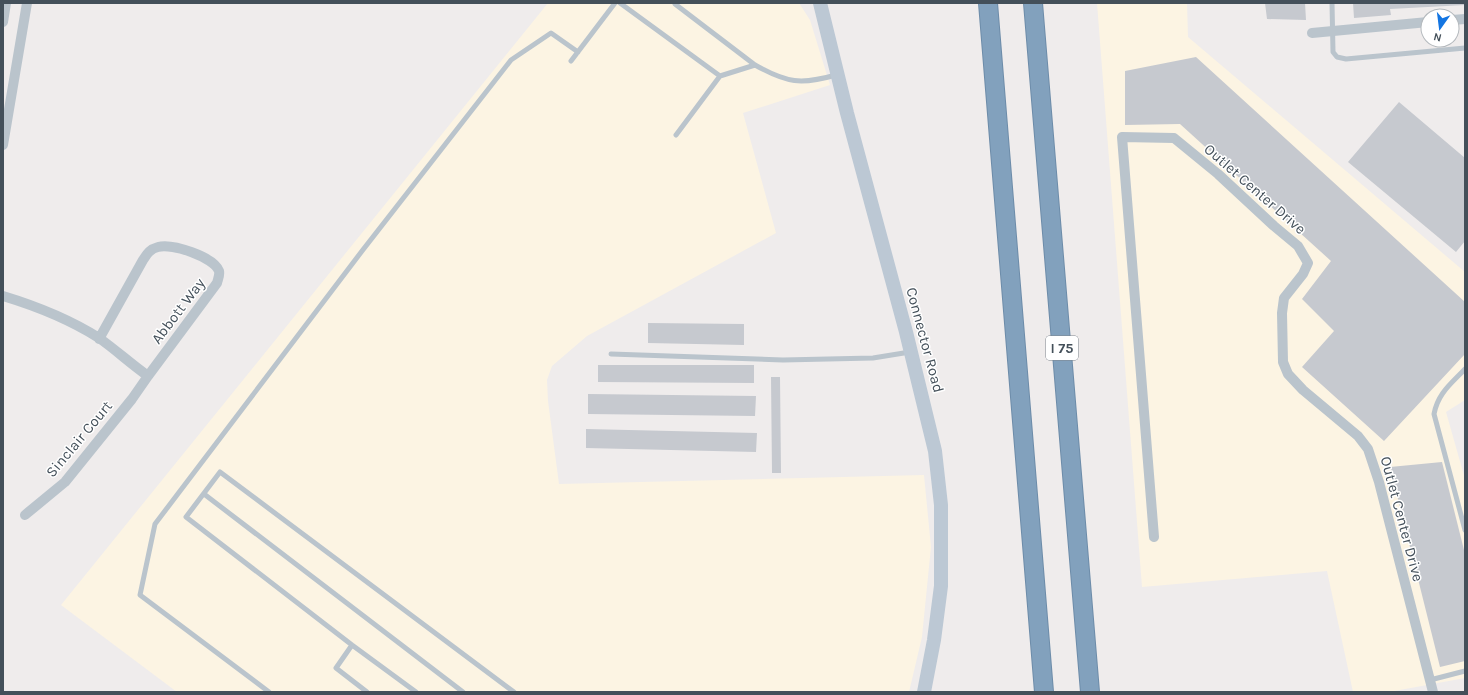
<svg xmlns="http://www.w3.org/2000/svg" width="1468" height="695" viewBox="0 0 1468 695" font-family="Karla,sans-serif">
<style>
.commercial{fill:#fcf4e3}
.building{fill:#c6c9cf}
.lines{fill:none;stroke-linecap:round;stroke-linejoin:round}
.highway-casing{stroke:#6d8ca9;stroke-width:20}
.lane{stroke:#bac4cc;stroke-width:5}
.street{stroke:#bac4cc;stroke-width:10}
.secondary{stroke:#bcc8d4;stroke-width:14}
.highway{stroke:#82a1bd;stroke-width:18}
.labels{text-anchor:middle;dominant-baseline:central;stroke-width:3;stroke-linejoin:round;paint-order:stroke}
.shield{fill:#fff;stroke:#7c848c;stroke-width:1}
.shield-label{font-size:14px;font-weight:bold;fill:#44505a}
.street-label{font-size:15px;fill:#44505a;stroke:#fff}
</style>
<rect width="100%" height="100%" fill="#efecec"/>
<path class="commercial" d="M548 3H799L810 20 830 85 743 113 776 233 587 336 552 366 547 380 548 401 559 484 924 475 931 547 922 637 909 692H177L61 605Z
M1097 3H1187L1188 37 1465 272V400L1446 412 1465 479V678L1389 692H1353L1327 571 1142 587Z"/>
<path class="building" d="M1265 3H1305L1306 20 1267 19Z
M1353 3H1465V5L1390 9 1391 15 1354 18Z
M1196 57 1465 302V354L1384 441 1302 367 1334 331 1302 299 1331 261 1180 124 1125 125V71Z
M1399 102 1465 158V241L1456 252 1348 162Z
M648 323 744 324V345L648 343Z
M598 365H754V383L598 382Z
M771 377H780L781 473H772Z
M588 394 756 396 755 416 588 414Z
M586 429 757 433 756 452 586 448Z
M1442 462 1465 554V661L1440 667 1390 467Z"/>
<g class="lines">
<defs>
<path id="highway" d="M988 3 1044 692
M1033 3 1090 692"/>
</defs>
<use href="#highway" class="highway-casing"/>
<path class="lane" d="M620 3 720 76 676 135
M1332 3 1333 52 1337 57 1346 59 1465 48
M675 4 755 65C787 83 801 85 836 75
M571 61 615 3
M720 76 755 65
M611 354 783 360 873 358 910 352
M1465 369C1451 384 1438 393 1434 414L1465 530
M204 494 463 692
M352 645 336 668 367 692
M1430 680 1465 671
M269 692 140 595 155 524 362 251 511 60 551 33 578 52
M416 692 352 645 186 517 220 472 514 692"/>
<path class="street" d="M1452 20 1465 19
M3 22 6 3
M1312 33 1428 22
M3 145 27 3
M3 296C36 306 69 319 99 338 116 350 131 364 148 376
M25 515 65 482 132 399 148 376 217 283C218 279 220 275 219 271 214 257 172 243 158 247 150 249 147 254 143 260L99 339
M1154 537 1122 137 1174 138 1218 174 1274 226 1298 246 1308 263 1303 274 1284 298 1282 313 1283 362 1288 374 1303 390 1358 436 1368 449 1379 482 1433 692"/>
<path class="secondary" d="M820 3 847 113 906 332 935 451 941 505V586L934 640 924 692"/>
<use href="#highway" class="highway"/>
</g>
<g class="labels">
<rect class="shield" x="1046" y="336" width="32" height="24" rx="3"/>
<g class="shield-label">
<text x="1062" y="348">I 75</text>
</g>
<g class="street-label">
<text transform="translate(1255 189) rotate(41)">Outlet Center Drive</text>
<text transform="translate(178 311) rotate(-53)">Abbott Way</text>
<text transform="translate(925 340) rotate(75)">Connector Road</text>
<text transform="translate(79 439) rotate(-50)">Sinclair Court</text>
<text transform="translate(1402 519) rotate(75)">Outlet Center Drive</text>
</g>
</g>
<rect width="1468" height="695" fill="none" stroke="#44505a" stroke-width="8"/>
<g transform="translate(1440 28) rotate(194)"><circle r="19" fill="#ffffff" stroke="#b4b9bd"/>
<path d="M0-3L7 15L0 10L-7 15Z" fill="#1375e2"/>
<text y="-6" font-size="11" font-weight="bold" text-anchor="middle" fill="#44505a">N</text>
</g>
</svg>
